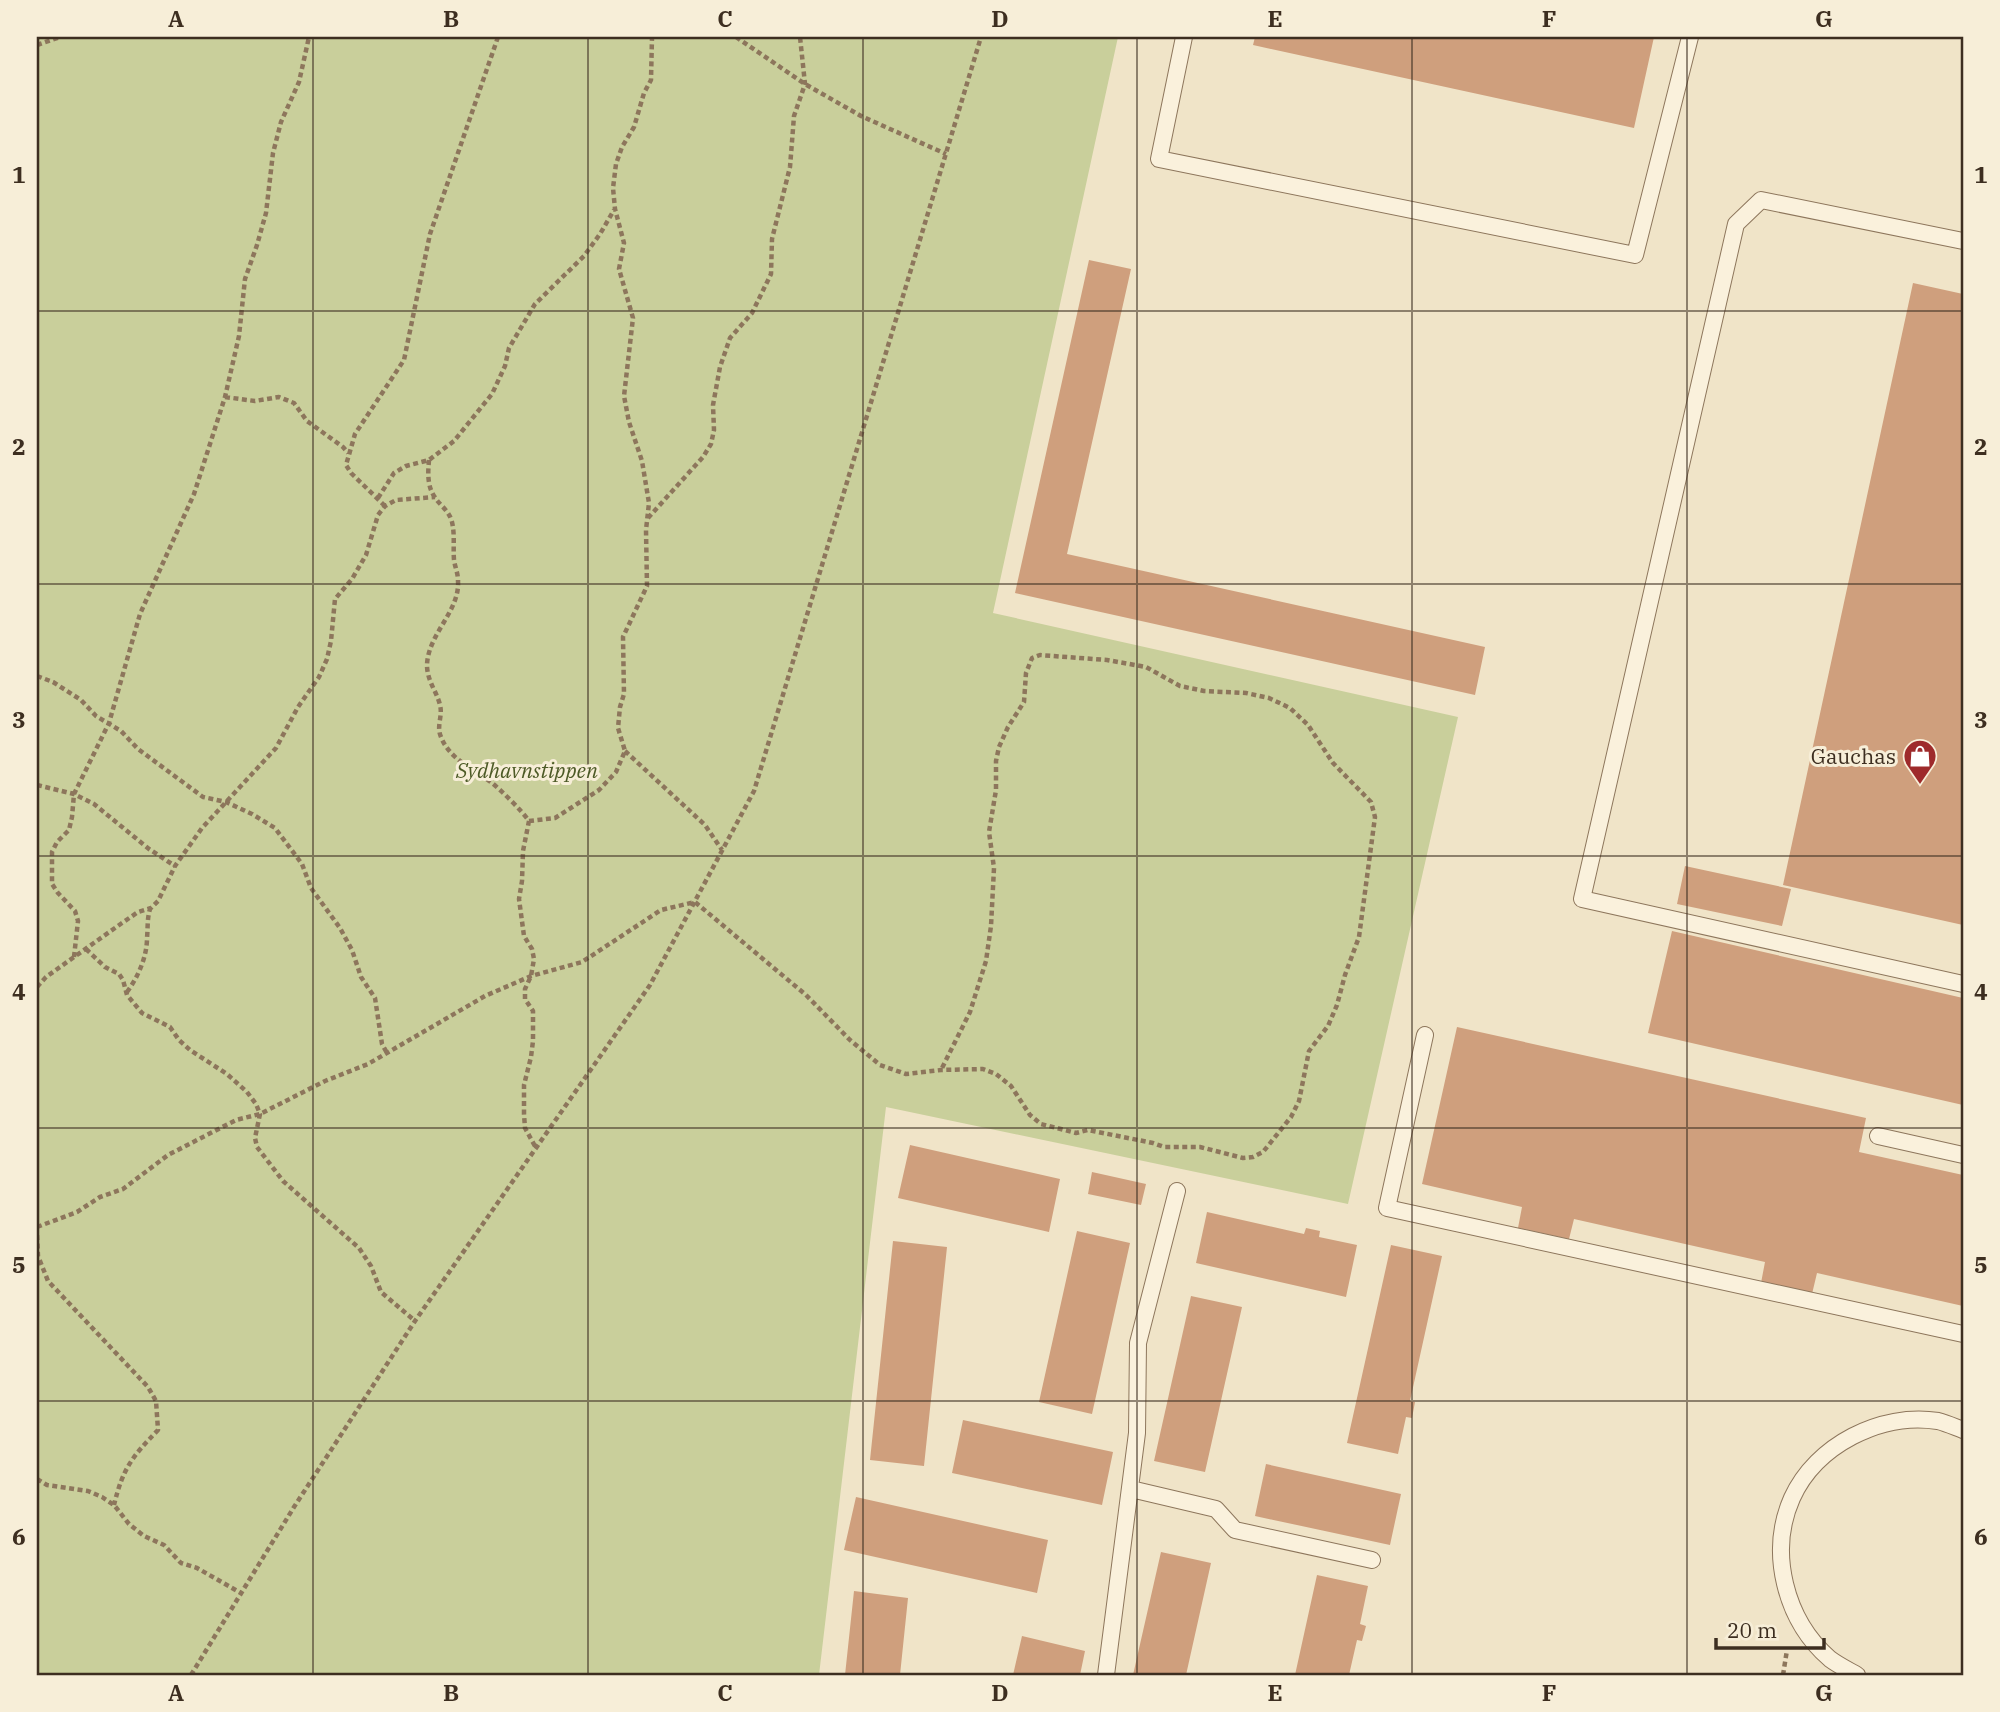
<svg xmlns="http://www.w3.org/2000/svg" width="2000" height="1712" viewBox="0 0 2000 1712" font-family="'IBM Plex Serif',serif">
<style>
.green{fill:#c9cf9b}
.building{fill:#cf9f7d}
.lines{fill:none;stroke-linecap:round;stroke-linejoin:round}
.lane-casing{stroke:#8d765c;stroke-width:18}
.path{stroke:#8d765c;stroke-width:4.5;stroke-dasharray:5 3.5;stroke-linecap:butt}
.lane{stroke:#faf1dc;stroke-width:16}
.grid{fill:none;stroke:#3d2e20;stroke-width:2;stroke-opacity:0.55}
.labels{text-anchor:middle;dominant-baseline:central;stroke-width:6;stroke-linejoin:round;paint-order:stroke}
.poi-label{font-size:21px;fill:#3d2e20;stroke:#f7eed8;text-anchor:end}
.park-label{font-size:21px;font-style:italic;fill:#4d5a26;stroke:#f7eed8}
.neatline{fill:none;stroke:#3d2e20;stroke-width:2.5}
.grid-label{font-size:23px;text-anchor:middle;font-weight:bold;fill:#3d2e20}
</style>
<rect width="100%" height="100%" fill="#f0e4c8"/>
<path class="green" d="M37 37H1118L993 613 1458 717 1348 1204 886 1107 819 1675H37Z"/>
<path class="building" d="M1255 37H1654L1634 128 1253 45Z
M1089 260 1131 269 1067 554 1485 647 1475 695 1015 593Z
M1913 283 1963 294V925L1783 885Z
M1685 866 1791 889 1782 926 1677 904Z
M1672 931 1963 998V1105L1648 1033Z
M1457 1027 1866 1118 1859 1152 1963 1175V1306L1817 1273 1812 1294 1761 1283 1765 1262 1574 1219 1569 1239 1518 1228 1522 1207 1422 1184Z
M910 1145 1060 1179 1049 1232 898 1198Z
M1092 1172 1146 1184 1141 1205 1088 1194Z
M1207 1212 1304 1234 1306 1228 1320 1231 1319 1237 1357 1245 1346 1297 1196 1263Z
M1077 1231 1130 1243 1092 1414 1039 1402Z
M893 1241 947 1247 924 1466 870 1460Z
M1391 1245 1442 1256 1410 1401 1415 1402 1412 1418 1406 1417 1398 1454 1347 1443Z
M1191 1296 1242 1307 1205 1472 1154 1461Z
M963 1420 1113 1452 1102 1505 952 1473Z
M1266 1464 1401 1494 1390 1545 1255 1516Z
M856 1497 1048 1540 1037 1593 844 1550Z
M1161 1552 1211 1563 1186 1675H1133Z
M1317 1575 1368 1586 1360 1624 1366 1626 1362 1641 1357 1640 1349 1675H1295Z
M854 1591 908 1598 900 1675H845Z
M1022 1636 1085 1651 1080 1675H1013Z"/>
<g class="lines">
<defs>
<path id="lane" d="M1184 37 1159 159 1635 255 1690 37
M1963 241 1761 200 1736 224 1582 899 1963 984
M1425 1035 1387 1208 1963 1334
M1878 1136 1963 1155
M1131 1489 1216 1509 1235 1530 1372 1560
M1106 1675 1137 1433 1138 1343 1177 1191
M1857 1675C1848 1670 1838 1665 1830 1659 1785 1620 1768 1552 1792 1498 1816 1445 1881 1412 1938 1421 1946 1423 1955 1427 1963 1430"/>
</defs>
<use href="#lane" class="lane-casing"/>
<path class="path" d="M736 37 805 84 861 116 946 154
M37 45 60 37
M225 397 255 401 279 397 294 403 307 421 343 447 348 453
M429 460C428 472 427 485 434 496 440 506 449 510 452 522 455 535 453 547 454 560 455 567 458 573 458 581 460 611 428 634 427 665 427 681 437 692 440 705 443 716 436 726 441 737 450 760 474 769 492 783 501 790 523 812 529 821L523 851 522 881 519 899 524 936 532 949 534 959 531 976 525 989V999L533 1011V1041L531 1057 524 1085V1114L525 1128 536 1148
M378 498 394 473 406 466 429 460 454 441 492 394 505 366 509 348 535 304 584 256 600 234 614 210
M385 506 351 473 346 465 355 434 404 360 430 234 498 37
M648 518 703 457 711 444 714 430 713 405 720 367 730 338 752 313 771 274 772 239 790 167 794 116 805 84 800 37
M37 676 53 682 81 700 96 716 121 731 138 749 203 797 226 802 252 814 275 828 302 864 311 888 340 928 352 950 361 977 375 998 382 1044 387 1053
M625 751 705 825 722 850
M37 785 74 794 94 804 149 849 175 866
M529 821 555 818 599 790 616 772 625 751 618 728 620 707 624 694 623 637 647 586 646 530 649 503 642 461 629 422 624 396 633 318 619 269 624 243 615 209 613 188 616 164 622 147 634 127 644 93 651 80 652 37
M86 949 105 967 119 974 123 980 127 995 142 1013 170 1027 179 1040 190 1050 227 1074 247 1092 256 1104 260 1114 255 1138 257 1147 283 1181 359 1248 371 1266 381 1292 415 1321
M74 957 78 921 75 911 58 893 52 884V852L57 842 69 830 72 817 74 794 109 723 140 614 194 494 225 397 239 336 245 279 257 245 266 213 273 153 281 122 299 82 309 37
M37 987 46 977 122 923 138 912 151 908 158 901 175 866 202 828 276 748 298 707 319 677 327 659 331 641 335 599 352 579 366 555 378 515 385 506 396 500 435 497
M127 992C138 977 147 957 147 938 148 927 147 919 150 909
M37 1227 77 1212 100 1197 123 1189 168 1155 236 1120 260 1114 325 1081 368 1064 485 996 531 976 582 962 661 910 695 902 806 995 850 1040 880 1065 906 1074 941 1070 983 1069 996 1074 1011 1086 1030 1115 1041 1124 1076 1133 1088 1130 1153 1143 1164 1147H1200L1243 1158 1253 1157 1263 1152 1291 1117 1299 1101 1309 1051 1328 1026 1337 1005 1345 975 1359 937 1375 817 1371 802 1333 763 1308 725 1290 708 1269 698 1246 693 1204 691 1180 686 1146 667 1107 660 1040 655 1032 658 1026 673 1024 702 1008 727 999 747 996 761V790L989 832 994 868 991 926 986 961 970 1012 941 1070
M37 1235 38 1256 48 1281 148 1387 156 1401 158 1430C132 1457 123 1468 114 1505
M37 1479 47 1485 88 1491 102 1497 114 1505 129 1524 144 1536 164 1545 181 1563 197 1568 241 1593
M191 1675 294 1507 415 1321 650 985 754 791 981 37
M1783 1675 1787 1650"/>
<use href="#lane" class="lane"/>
</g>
<path class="grid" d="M313 37V1675M588 37V1675M863 37V1675M1137 37V1675M1412 37V1675M1687 37V1675M37 311H1963M37 584H1963M37 856H1963M37 1128H1963M37 1401H1963"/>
<defs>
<symbol id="shop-pin" viewBox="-11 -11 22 30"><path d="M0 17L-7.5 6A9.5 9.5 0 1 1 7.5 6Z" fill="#9e2a2b" stroke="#f7eed8"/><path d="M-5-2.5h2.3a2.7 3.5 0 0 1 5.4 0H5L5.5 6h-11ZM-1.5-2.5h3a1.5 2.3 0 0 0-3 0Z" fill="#fff"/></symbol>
</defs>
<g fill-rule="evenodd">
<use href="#shop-pin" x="1901" y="737" width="38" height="52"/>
</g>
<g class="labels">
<g class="poi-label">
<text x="1896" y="756">Gauchas</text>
</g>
<g class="park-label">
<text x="527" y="770">Sydhavnstippen</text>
</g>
</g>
<rect width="2000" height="1712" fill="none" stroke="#f7eed8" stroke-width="77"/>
<path d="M1716 1638v10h108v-10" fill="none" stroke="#3d2e20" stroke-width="3.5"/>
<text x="1727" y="1638" font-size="21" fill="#3d2e20" stroke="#f7eed8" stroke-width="5" paint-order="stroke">20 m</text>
<rect x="38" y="38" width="1924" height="1636" class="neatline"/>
<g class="grid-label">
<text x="176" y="27">A</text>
<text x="451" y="27">B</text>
<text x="725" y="27">C</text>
<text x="1000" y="27">D</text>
<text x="1275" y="27">E</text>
<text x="1549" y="27">F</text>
<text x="1824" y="27">G</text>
<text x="19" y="183">1</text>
<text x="1981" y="183">1</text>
<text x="19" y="455">2</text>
<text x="1981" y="455">2</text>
<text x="19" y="728">3</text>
<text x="1981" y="728">3</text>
<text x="19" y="1000">4</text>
<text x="1981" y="1000">4</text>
<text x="19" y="1273">5</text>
<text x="1981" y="1273">5</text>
<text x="19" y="1545">6</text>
<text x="1981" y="1545">6</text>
<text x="176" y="1701">A</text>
<text x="451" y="1701">B</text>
<text x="725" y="1701">C</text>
<text x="1000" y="1701">D</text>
<text x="1275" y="1701">E</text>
<text x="1549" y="1701">F</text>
<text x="1824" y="1701">G</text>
</g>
</svg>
